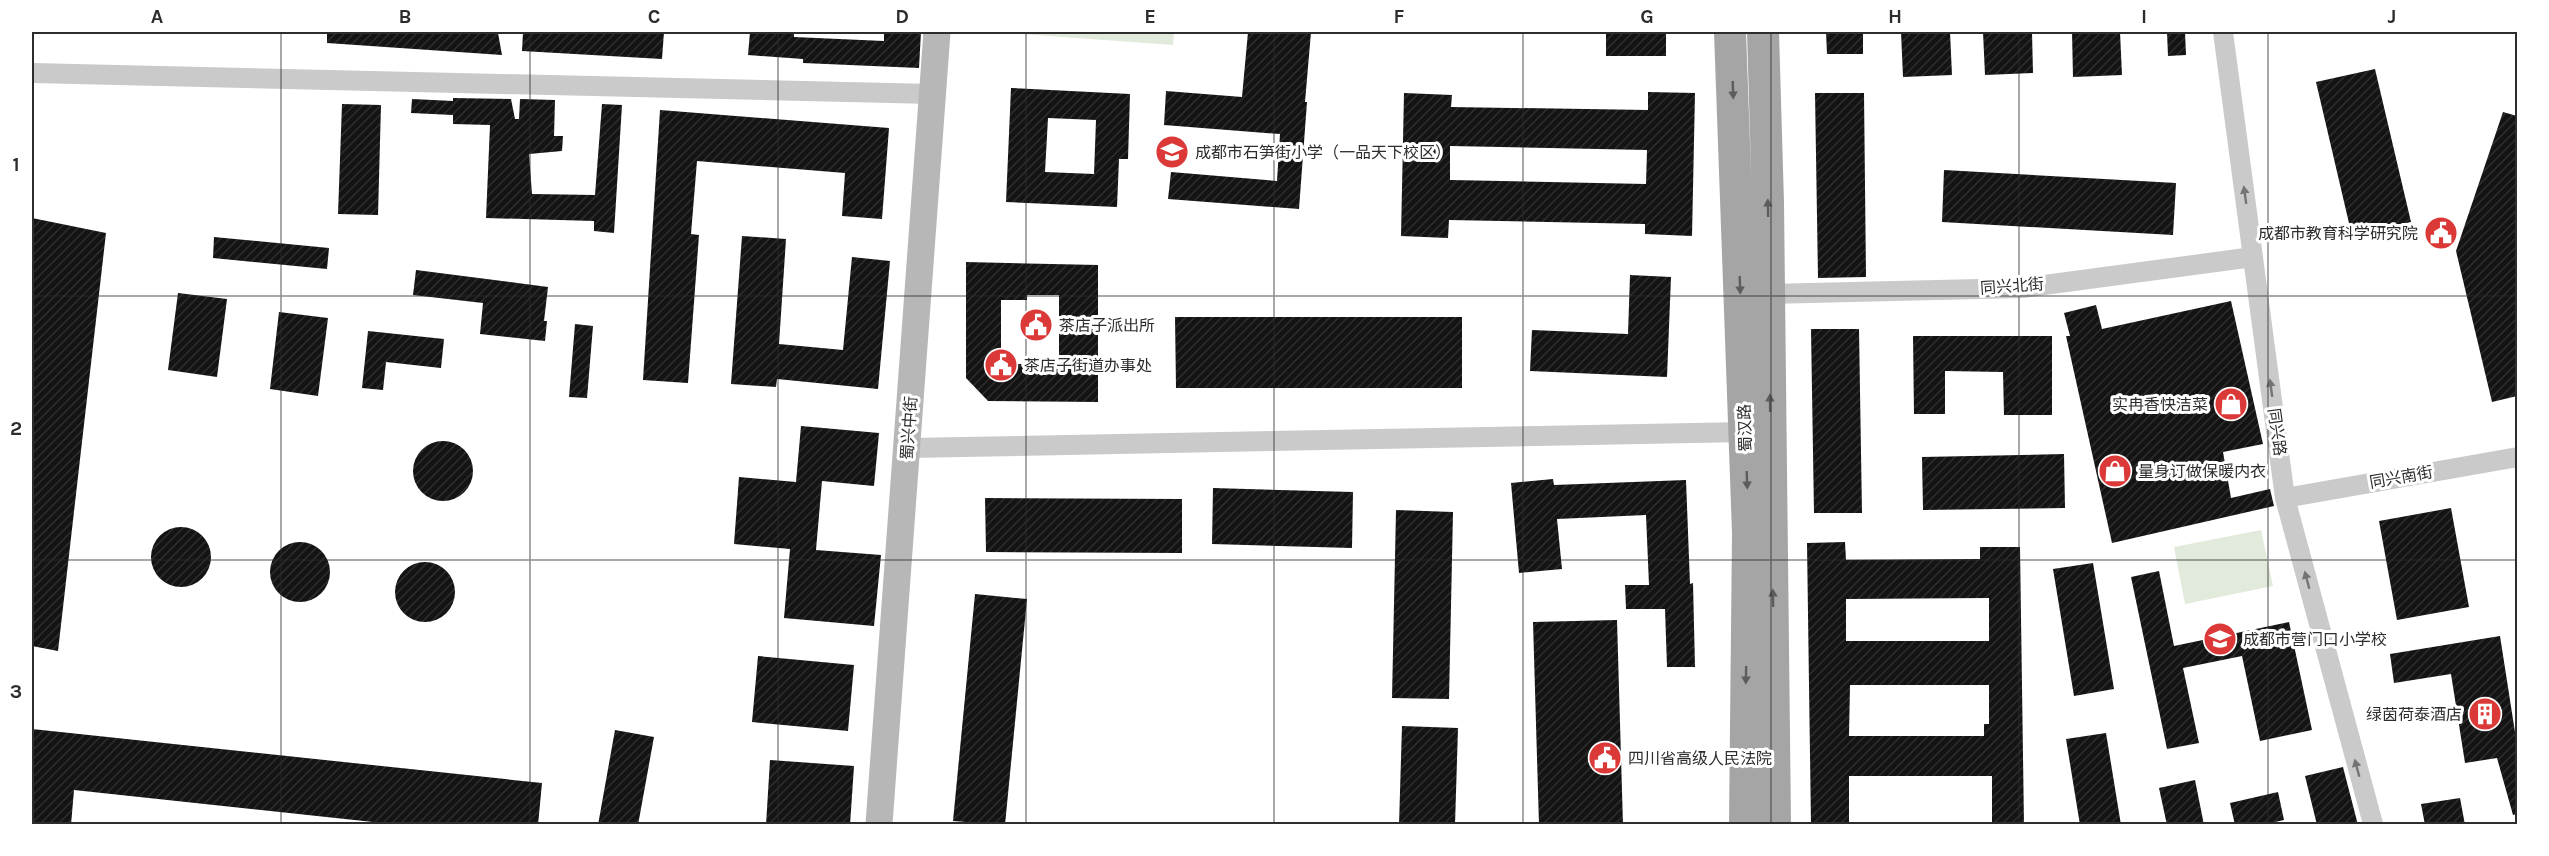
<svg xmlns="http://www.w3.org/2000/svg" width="2549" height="856" viewBox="0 0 2549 856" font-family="Karla,'Noto Sans SC',sans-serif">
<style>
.park{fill:#e2eadb}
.building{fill:url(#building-hatch);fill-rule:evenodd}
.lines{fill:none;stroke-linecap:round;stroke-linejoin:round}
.street{stroke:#cacaca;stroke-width:20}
.secondary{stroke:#b7b7b7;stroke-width:27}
.primary{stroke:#a5a5a5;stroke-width:32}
.oneway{fill:#5d5d5d}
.oneway2{fill:#747474}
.grid{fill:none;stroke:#2d2d2d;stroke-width:1.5;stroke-opacity:0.55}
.labels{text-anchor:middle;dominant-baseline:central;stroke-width:6;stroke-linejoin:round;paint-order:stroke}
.poi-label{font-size:16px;fill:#2d2d2d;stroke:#fff;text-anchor:start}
.street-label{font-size:16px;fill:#2d2d2d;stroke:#fff}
.neatline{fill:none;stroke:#2d2d2d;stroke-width:2}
.grid-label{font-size:20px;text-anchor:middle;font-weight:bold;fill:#2d2d2d}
</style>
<defs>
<pattern id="building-hatch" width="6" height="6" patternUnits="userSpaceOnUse" patternTransform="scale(1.5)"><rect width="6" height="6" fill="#141414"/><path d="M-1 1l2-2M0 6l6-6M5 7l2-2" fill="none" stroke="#2e2e2e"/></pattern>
</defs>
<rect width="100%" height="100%" fill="#fff"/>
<path class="park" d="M1022 32H1174L1173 45 1022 34Z
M2261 530 2273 586 2185 604 2174 547Z"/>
<path class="building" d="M327 32 498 33 502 55 327 43Z
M523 32H664L662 59 522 51Z
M750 32H794V37L884 41V32H921L919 68 803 63V59L748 55Z
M1248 32H1311L1305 102H1307L1299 209 1168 199 1171 172 1277 181 1280 134 1164 125 1166 91 1242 97Z
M1606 32H1666V56H1606Z
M1826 32H1863V54H1827Z
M1901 32H1950L1952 75 1903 77Z
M1983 32H2032L2033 73 1985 75Z
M2072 32H2120L2122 75 2073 77Z
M2167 32H2185L2186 55 2168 56Z
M2375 69 2411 222 2352 236 2316 82Z
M1011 88 1130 94 1128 159H1119L1117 207 1006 202ZM1048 118 1096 120 1094 174 1045 172Z
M1648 92 1695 93 1692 236 1645 234V224L1449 220 1448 238 1401 236 1404 93 1452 95 1451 107 1648 110ZM1450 146 1647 150 1646 184 1450 180Z
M1815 93H1864L1866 277 1818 278Z
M453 98 511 99 515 119H519L520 99 555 100 554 136H563L562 151 529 154 532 194 595 195 602 104 622 105 614 233 594 231V221L486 218 490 125 453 124V115L411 113 412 99 453 101Z
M342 104 381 105 378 215 338 214Z
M660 110 889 128 882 219 842 216 845 173 697 161 691 234 699 235 688 383 643 380Z
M2503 112 2517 116V396L2492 402 2456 251Z
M1944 170 2176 183 2173 235 1942 222Z
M32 218 106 233 58 651 32 646Z
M742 236 786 239 779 344 843 350 852 257 890 261 878 389 777 379 776 387 731 384Z
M214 237 329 248 327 269 213 258Z
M966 262 1098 265V402L988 401 966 378ZM1027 295H1059V364H1001V300H1027Z
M416 270 548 287 544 321H547L545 341 480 334 483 303 413 295Z
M1630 275 1671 277 1667 377 1530 371 1532 330 1628 334Z
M178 293 227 299 217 377 168 370Z
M2231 301 2263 444 2223 452 2231 498 2270 489 2274 506 2112 543 2066 336H2070L2064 313 2096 305 2102 329Z
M279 312 328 318 318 396 270 389Z
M1175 317H1462V388H1176Z
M575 324 593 326 587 398 569 397Z
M1811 329H1859L1862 513H1814Z
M368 331 444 339 441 368 386 362 383 390 362 388Z
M1913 336H2052V415H2004L2003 372 1945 371V414H1914Z
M801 426 879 433 874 486 822 481 816 550 881 555 874 626 784 618 790 549 734 544 739 477 796 482Z
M413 471a30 30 0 1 1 60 0a30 30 0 1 1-60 0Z
M2064 454 2065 508 1923 510 1922 457Z
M1553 479 1554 485 1686 480 1690 584 1693 583 1695 667H1667L1665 609H1626L1625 585H1649L1646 515 1557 519 1562 569 1519 573 1511 483Z
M1213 488 1353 492 1352 548 1212 544Z
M985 498 1182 499V553L986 552Z
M2451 508 2469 607 2397 620 2379 521Z
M1396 510 1453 512 1449 699 1392 698Z
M151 557a30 30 0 1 1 60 0a30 30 0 1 1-60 0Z
M270 572a30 30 0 1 1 60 0a30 30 0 1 1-60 0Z
M1845 542 1846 560 1980 559V547H2020L2024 825H1992V776H1849V825H1811L1807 543ZM1989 598V641H1846V599ZM1850 685H1989V724H1984V736H1849Z
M395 592a30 30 0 1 1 60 0a30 30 0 1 1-60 0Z
M2093 563 2114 689 2074 696 2053 569Z
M2159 571 2174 646 2289 622 2312 730 2260 741 2242 656 2183 668 2199 743 2167 749 2131 577Z
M975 594 1027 599 1005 825 953 821Z
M1617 620 1623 825H1539L1533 622Z
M2500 636 2517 745V814L2513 815 2497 758 2465 763 2451 674 2394 683 2390 654Z
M758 656 854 665 848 731 752 722Z
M1402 726 1458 728 1455 825H1399Z
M32 729 542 783 538 825H401L74 790 71 825H32Z
M615 730 654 737 638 825H598Z
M2106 733 2121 825H2080L2066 739Z
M770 760 854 766 850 825H766Z
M2343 767 2358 825H2317L2305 776Z
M2195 780 2204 825H2167L2159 788Z
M2278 792 2284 820 2262 825H2235L2230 803Z
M2460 798 2465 825H2425L2421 804Z"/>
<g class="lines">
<path class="street" d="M2223 32 2285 498 2373 824
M32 73 932 94
M1769 294 2022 288 2253 257
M908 448 1745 432
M2285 498 2518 457"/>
<path class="secondary" d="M879 824 937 32"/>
<path class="primary" d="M1730 32 1748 533 1745 824
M1763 32 1768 203 1775 824"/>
</g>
<defs><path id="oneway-solid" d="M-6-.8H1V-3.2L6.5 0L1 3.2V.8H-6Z" transform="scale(1.5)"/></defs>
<g class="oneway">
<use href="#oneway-solid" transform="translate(1733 90) rotate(88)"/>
<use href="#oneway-solid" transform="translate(1768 208) rotate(-91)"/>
<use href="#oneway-solid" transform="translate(1740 285) rotate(88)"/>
<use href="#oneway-solid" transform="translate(1770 403) rotate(-91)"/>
<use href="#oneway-solid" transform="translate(1747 480) rotate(88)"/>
<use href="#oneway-solid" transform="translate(1773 598) rotate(-91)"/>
<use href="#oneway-solid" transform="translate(1746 675) rotate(91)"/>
</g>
<g class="oneway2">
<use href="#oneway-solid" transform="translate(2245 195) rotate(-98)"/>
<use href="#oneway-solid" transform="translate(2271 388) rotate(-98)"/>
<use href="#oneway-solid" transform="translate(2307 580) rotate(-105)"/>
<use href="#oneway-solid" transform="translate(2357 768) rotate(-105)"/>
</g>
<path class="grid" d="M281 32V824M530 32V824M778 32V824M1026 32V824M1274 32V824M1523 32V824M1771 32V824M2019 32V824M2268 32V824M32 296H2518M32 560H2518"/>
<defs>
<symbol id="school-disc" viewBox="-11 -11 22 22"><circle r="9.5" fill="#db3938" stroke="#fff"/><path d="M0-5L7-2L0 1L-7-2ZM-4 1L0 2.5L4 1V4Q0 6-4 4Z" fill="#fff"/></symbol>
<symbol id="civic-disc" viewBox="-11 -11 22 22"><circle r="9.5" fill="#db3938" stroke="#fff"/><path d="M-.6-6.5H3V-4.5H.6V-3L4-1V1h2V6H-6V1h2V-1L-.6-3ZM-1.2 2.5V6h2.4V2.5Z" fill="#fff"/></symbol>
<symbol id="shop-disc" viewBox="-11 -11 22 22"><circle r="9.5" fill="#db3938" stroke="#fff"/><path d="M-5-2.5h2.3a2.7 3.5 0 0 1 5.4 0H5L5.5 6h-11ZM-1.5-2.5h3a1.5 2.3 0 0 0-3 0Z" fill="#fff"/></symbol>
<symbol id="building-disc" viewBox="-11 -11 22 22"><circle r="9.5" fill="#db3938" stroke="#fff"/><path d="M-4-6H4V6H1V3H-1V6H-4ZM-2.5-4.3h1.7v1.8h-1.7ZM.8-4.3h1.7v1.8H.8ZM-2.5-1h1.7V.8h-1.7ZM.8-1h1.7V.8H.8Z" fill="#fff"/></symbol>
</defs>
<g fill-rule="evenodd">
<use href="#school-disc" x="1153" y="133" width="38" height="38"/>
<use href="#civic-disc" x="2422" y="214" width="38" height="38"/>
<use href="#civic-disc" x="1017" y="306" width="38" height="38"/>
<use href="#civic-disc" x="982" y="346" width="38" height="38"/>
<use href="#shop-disc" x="2212" y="385" width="38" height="38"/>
<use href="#shop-disc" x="2096" y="452" width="38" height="38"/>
<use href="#school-disc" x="2201" y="620" width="38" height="38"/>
<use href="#building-disc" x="2466" y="695" width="38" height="38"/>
<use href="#civic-disc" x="1586" y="739" width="38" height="38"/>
</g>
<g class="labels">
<g class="poi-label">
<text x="1195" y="152">成都市石笋街小学（一品天下校区）</text>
<text x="2418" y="233" text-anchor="end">成都市教育科学研究院</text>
<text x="1059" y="325">茶店子派出所</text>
<text x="1024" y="365">茶店子街道办事处</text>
<text x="2208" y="404" text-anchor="end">实冉香快洁菜</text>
<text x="2138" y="471">量身订做保暖内衣</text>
<text x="2243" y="639">成都市营门口小学校</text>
<text x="2462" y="714" text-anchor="end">绿茵荷泰酒店</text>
<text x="1628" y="758">四川省高级人民法院</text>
</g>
<g class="street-label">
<text transform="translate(2012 286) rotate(-4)">同兴北街</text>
<text transform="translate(909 428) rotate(-86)">蜀兴中街</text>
<text transform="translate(1745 428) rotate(-92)">蜀汉路</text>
<text transform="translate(2277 432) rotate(82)">同兴路</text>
<text transform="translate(2401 477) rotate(-10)">同兴南街</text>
</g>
</g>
<rect width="2549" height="856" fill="none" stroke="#ffffff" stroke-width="66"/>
<rect x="33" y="33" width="2483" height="790" class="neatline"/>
<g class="grid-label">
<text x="157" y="23">A</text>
<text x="405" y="23">B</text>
<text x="654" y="23">C</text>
<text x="902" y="23">D</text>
<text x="1150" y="23">E</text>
<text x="1399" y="23">F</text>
<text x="1647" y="23">G</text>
<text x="1895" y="23">H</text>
<text x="2144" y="23">I</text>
<text x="2392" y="23">J</text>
<text x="16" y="171">1</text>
<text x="16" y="435">2</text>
<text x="16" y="698">3</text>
</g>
</svg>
